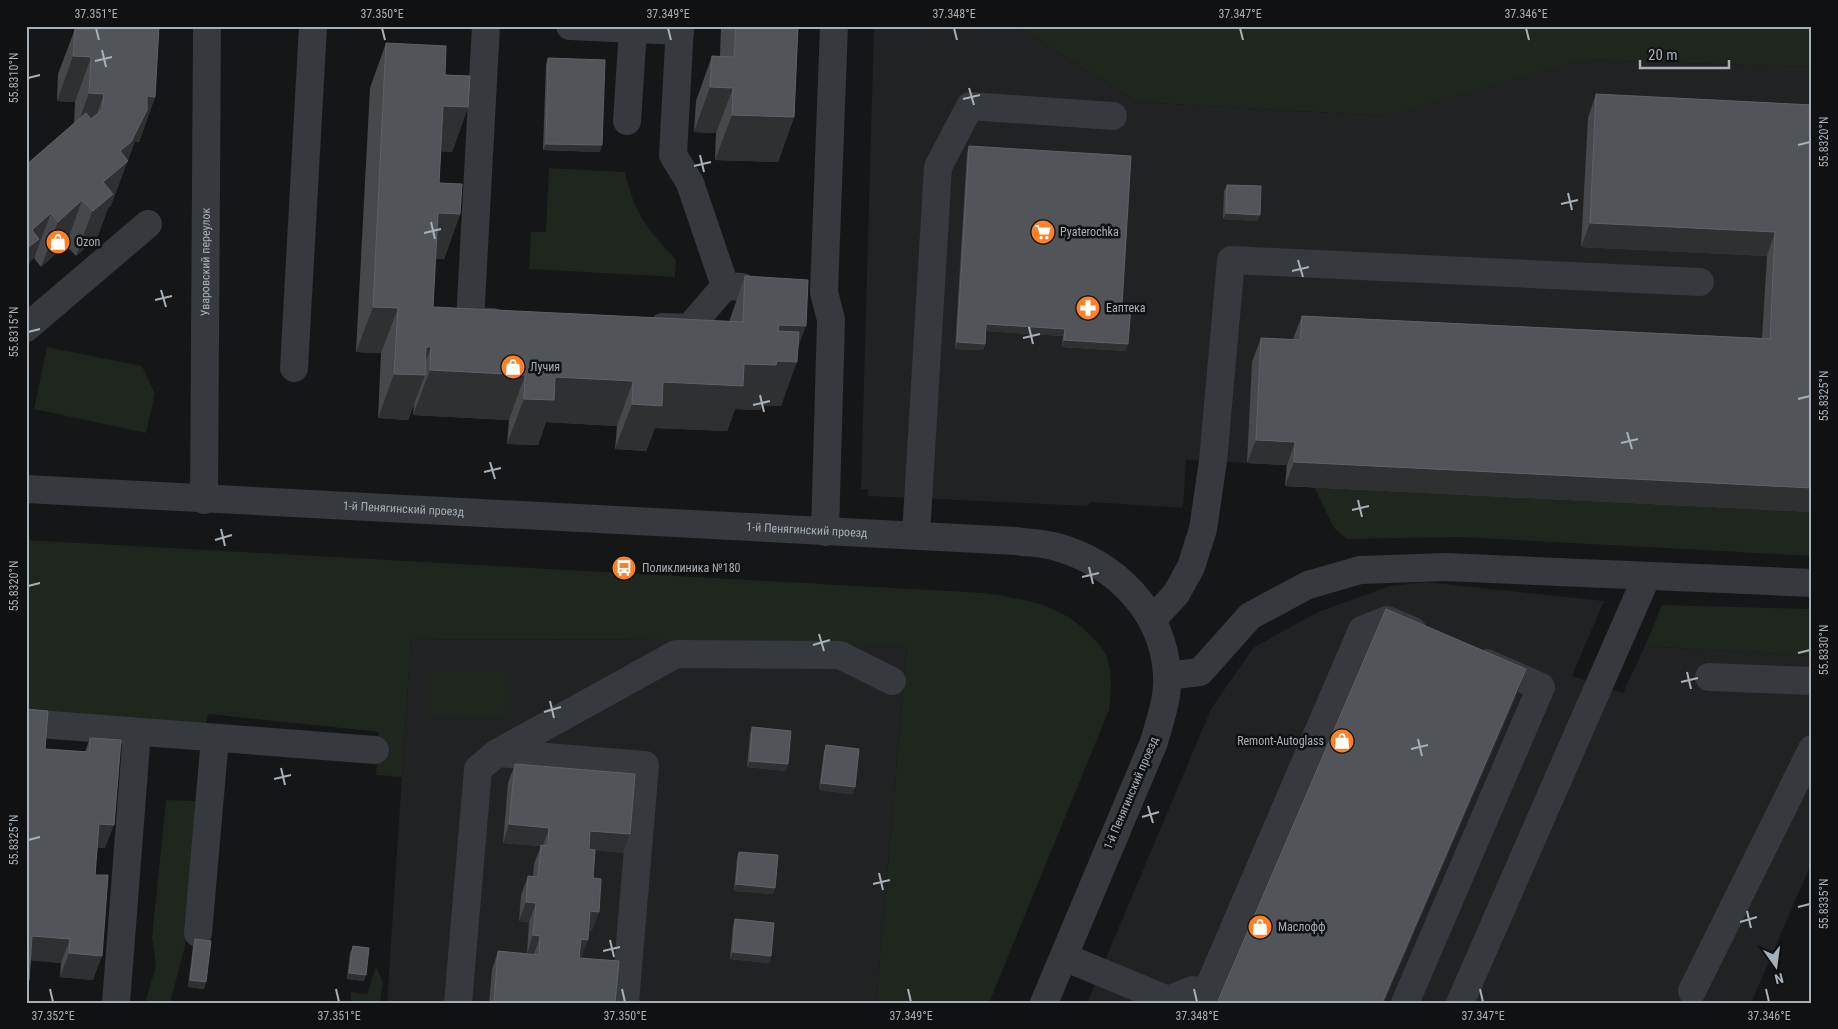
<svg xmlns="http://www.w3.org/2000/svg" width="1838" height="1029" viewBox="0 0 1838 1029" font-family="'Roboto Condensed',sans-serif">
<style>
.built{fill:#212224}
.green{fill:#1e261d}
.lines{fill:none;stroke-linecap:round;stroke-linejoin:round}
.minor{stroke:#36393d;stroke-width:28}
.wall{fill:#46494c}
.shaded-wall{fill:#2e3032}
.building{fill:#515458;stroke:#5e6267}
.ticks{fill:none;stroke:#a6b0b8;stroke-width:2}
.labels{text-anchor:middle;dominant-baseline:central;stroke-width:5;stroke-linejoin:round;paint-order:stroke}
.poi-label{font-size:12px;fill:#a6b0b8;stroke:#101112;text-anchor:start}
.street-label{font-size:12px;fill:#a6b0b8;stroke:#101112}
.neatline{fill:none;stroke:#a6b0b8;stroke-width:2}
.ticks-label{font-size:12px;text-anchor:middle;fill:#a6b0b8}
</style>
<rect width="100%" height="100%" fill="#151617"/>
<path class="built" d="M874 26H1016L1137 102 1387 116 1584 60 1812 67V512L1285 486 1286 465 1186 460 1183 508 1091 502 1087 506 868 496V489H861Z
M1425 582 1604 601 1572 676 1623 693 1645 646 1812 656V862L1751 1003H1087L1211 709 1253 648 1318 612 1390 586Z
M411 639 670 640 907 645 876 1003H387Z"/>
<path class="green" d="M1016 26H1812V67L1584 60 1388 116 1137 102Z
M549 168 625 172C635 216 647 227 676 260L675 277 529 269 531 232H546Z
M47 347 142 366 155 394 146 433 34 409Z
M1314 487 1812 512V556L1460 537 1347 539 1334 528Z
M26 540 985 593C1027 600 1059 603 1090 635 1098 642 1107 653 1109 664 1112 679 1111 694 1109 710L989 1003H876L907 646 670 640 411 639 402 777 376 775 379 732 208 714 205 732 26 710Z
M1662 605 1812 609V656L1645 646Z
M429 671 509 672V717L428 716Z
M166 800 198 801 185 946 171 999 172 1003H145L156 966 152 937Z
M376 967 383 982 380 1003H351V992L367 994Z"/>
<g class="lines">
<g class="minor">
<path d="M486 26 470 321 493 322"/>
<path d="M570 26 680 31"/>
<path d="M680 26 673 155 690 183 725 286 742 287"/>
<path d="M627 121 633 29"/>
<path d="M663 327 689 328 725 286"/>
<path d="M26 328 148 224"/>
<path d="M294 368 313 26"/>
<path id="s1" d="M26 489 1016 541C1029 543 1044 543 1057 547 1116 564 1163 611 1167 674 1169 696 1160 720 1154 742L1044 1003"/>
<path id="s2" d="M204 500 207 26"/>
<path d="M825 532 831 320 824 292 834 26"/>
<path d="M916 535 938 167 970 106 1113 116"/>
<path d="M1153 619 1176 594 1191 567 1203 529 1213 461 1231 260 1700 282"/>
<path d="M1167 676 1200 672 1250 616 1308 585 1360 570 1446 567 1812 583"/>
<path d="M1709 677 1812 681"/>
<path d="M26 723 375 750"/>
<path d="M497 753 645 765 625 1003"/>
<path d="M198 933 215 738"/>
<path d="M1064 957 1168 1000 1193 990 1219 1001"/>
<path d="M1692 991 1812 749"/>
<path d="M116 1003 137 732"/>
<path d="M458 1003 478 769 497 753 676 654 840 655 892 681"/>
<path d="M1202 1003 1362 630 1387 620 1413 631"/>
<path d="M1405 1003 1541 687 1487 663"/>
<path d="M1460 1003 1647 576"/>
</g>
</g>
<path class="wall" d="M86 26H159L155 97 139 142 135 141 111 205 108 208 97 238 76 256 66 245 41 267 34 258 74 124 75 102 57 101 58 74 75 29H85Z
M721 26H798L794 117 778 162 715 160 716 133 694 132 696 101 712 56H720Z
M386 43 445 75 468 107 452 152 441 151 439 183 460 214 444 259H435L433 307 729 322 745 276 798 348 781 406H762L760 410 735 409 727 431 655 428 646 451 615 449 617 426 546 422 538 445 507 444 509 420 413 415 414 404 408 420 378 418 381 353 356 352 370 88Z
M548 58 600 152 543 150 546 64Z
M1596 94 1812 105V512L1285 486 1287 465 1247 463 1252 362 1261 338 1293 339 1302 316 1762 338 1767 256 1581 247 1588 118Z
M969 146 1122 305 1126 351 1062 347 1063 336 986 331 985 344 983 350 955 349 967 153Z
M1227 185 1260 215 1257 221 1223 219 1224 191Z
M752 727 786 771 747 767 750 734Z
M90 738 105 848H97L95 875 93 980 60 977 61 963 30 960 45 749 85 752Z
M826 745 855 787 852 794 819 790 824 751Z
M515 764 630 834 623 853 595 850 593 878 592 931H589L581 958 615 1003H489L492 970 498 951 527 954 529 922 519 921 521 895 528 876 533 877 534 864 541 846 503 843 508 783Z
M739 852 775 888 773 894 734 891 737 858Z
M735 919 771 956 769 963 730 959 733 926Z
M195 939 204 989 188 987 193 946Z
M353 946 364 981 347 979 350 953Z"/>
<path class="shaded-wall" d="M73 56 91 57 75 102 57 101Z
M710 87 733 88 716 133 694 132Z
M89 93 104 94 88 139 73 138Z
M147 96 155 97 139 142 135 141 111 205 108 208 97 238 76 256 103 182 120 151Z
M443 106 468 107 452 152 427 151Z
M732 115 794 117 778 162 715 160Z
M546 144 602 145 600 152 543 150Z
M82 200 66 245 41 267 58 222Z
M51 213 34 258 30 262 26 273V245L32 230Z
M438 213 460 214 444 259 421 258Z
M1226 213 1260 215 1257 221 1223 219Z
M1590 223 1775 232 1767 256 1581 247Z
M373 307 398 308 381 353 356 352Z
M986 324 1065 329 1063 336 984 331Z
M779 325 806 326 793 361 797 362 781 406H762L760 410 735 409 727 431 655 428 646 451 615 449 632 404 663 382 744 364Z
M1064 340 1128 344 1126 351 1062 347Z
M957 342 985 344 983 350 955 349Z
M426 347H431L421 375H425L408 420 378 418 394 374Z
M430 370 525 375 509 420 413 415Z
M555 377 633 381 617 426 546 422 538 445 507 444 524 399Z
M1256 440 1295 442 1287 465 1247 463Z
M1294 462 1812 488V512L1285 486Z
M1526 669 1514 702 1384 1003H1382Z
M750 761 788 764 786 771 747 767Z
M821 783 855 787 852 794 819 790Z
M99 824 114 825 105 848H90Z
M509 824 549 828 543 846 503 843Z
M590 831 630 834 623 853 583 849Z
M736 884 775 888 773 894 734 891Z
M526 902 536 903 529 922 519 921Z
M590 911 599 912 592 931 583 930Z
M533 935 540 936 534 954H527Z
M32 936 70 939 61 963 26 960Z
M581 939 588 940 581 959 574 958Z
M733 952 771 956 769 963 730 959Z
M69 953 102 956 93 980 60 977Z
M349 973 366 975 364 981 347 979Z
M26 979 29 980 26 987Z
M190 980 206 982 204 989 188 987Z"/>
<path class="building" d="M93 26H159L155 97 147 96V110L131 142 120 151 128 161 103 182 113 194 93 211 82 200 58 222 51 213 32 230 39 239 26 249V165L86 113 91 119 102 110 104 94 89 93 91 57 73 56 75 29 93 30Z
M736 26H798L794 117 732 115 733 88 710 87 712 56 734 57Z
M386 43 446 46 445 75 470 76 468 107 443 106 439 183 462 184 460 214 438 213 433 307 743 322 745 276 808 280 806 326 779 325 778 331 799 332 797 362 777 361 776 365 744 364 743 386 663 382 662 406 632 404 633 381 555 377 554 400 524 399 525 375 430 370 431 347H426L425 375 394 374 398 308 373 307Z
M548 58 605 60 602 145 546 144Z
M1596 94 1812 105V488L1294 462 1295 442 1256 440 1261 338 1300 340 1302 316 1770 339 1775 232 1590 223Z
M969 146 1131 156 1122 305 1131 306 1128 344 1064 340 1065 329 986 324 985 344 957 342Z
M1227 185 1261 186 1260 215 1226 213Z
M1386 609 1526 669 1382 1003H1217Z
M26 709 48 711 45 749 89 752 90 738 121 740 114 825 99 824 95 875H108L102 956 69 953 70 939 32 936 29 980 26 979Z
M752 727 791 731 788 764 750 761Z
M826 745 859 749 855 787 821 783Z
M515 764 635 774 630 834 590 831 589 849 595 850 593 878 601 879 599 912 590 911 588 940 581 939 579 958 619 961 615 1003H494L498 951 539 955 540 936 533 935 536 903 526 902 528 876 538 877 541 845 548 846 549 828 509 824Z
M739 852 778 855 775 888 736 884Z
M735 919 774 923 771 956 733 952Z
M195 939 211 941 206 982 190 980Z
M353 946 369 948 366 975 349 973Z"/>
<path class="ticks" d="M96 28 99 40M382 28 385 40M668 28 671 40M954 28 957 40M1240 28 1243 40M1526 28 1529 40M102 50 106 67M95 61 112 57M28 78 40 75M969 88 974 105M963 99 980 95M1798 145 1810 142M700 155 704 172M694 166 711 162M1568 193 1572 210M1561 204 1578 200M431 222 435 239M424 233 441 229M1298 260 1303 277M1292 271 1309 267M161 290 166 307M155 300 172 296M1029 327 1033 344M28 332 40 329M1023 338 1040 334M760 395 764 412M1798 399 1810 396M753 405 770 401M1627 432 1632 449M1621 443 1638 439M490 462 495 479M484 472 501 468M1358 500 1362 517M1352 510 1369 506M221 529 225 546M215 540 232 535M1089 567 1093 584M1082 577 1099 573M28 586 40 583M819 634 824 651M813 645 830 640M1798 653 1810 650M1687 672 1691 689M1681 682 1698 678M550 701 554 718M544 712 561 707M1418 739 1422 756M1411 749 1428 745M281 768 285 785M274 779 291 775M1148 806 1153 823M1142 817 1159 812M28 840 40 837M879 873 883 890M873 884 890 880M1798 907 1810 904M1747 911 1751 928M1740 922 1757 917M610 940 614 957M603 951 620 947M50 989 53 1002M336 989 339 1002M622 989 625 1002M908 989 911 1002M1194 989 1197 1002M1480 989 1483 1002M1766 989 1769 1002"/>
<defs>
<symbol id="supermarket-disc" viewBox="-11 -11 22 22"><circle r="9.5" fill="#ff8026" stroke="#101112"/><path d="M-6-5.5h2.5l.6 2H6L4.5 2H-2.5L-4.4-4H-6ZM-1.5 3.2a1.3 1.3 0 1 0 .1 0ZM3 3.2a1.3 1.3 0 1 0 .1 0Z" fill="#fff"/></symbol>
<symbol id="shop-disc" viewBox="-11 -11 22 22"><circle r="9.5" fill="#ff8026" stroke="#101112"/><path d="M-5-2.5h2.3a2.7 3.5 0 0 1 5.4 0H5L5.5 6h-11ZM-1.5-2.5h3a1.5 2.3 0 0 0-3 0Z" fill="#fff"/></symbol>
<symbol id="pharmacy-disc" viewBox="-11 -11 22 22"><circle r="9.5" fill="#ff8026" stroke="#101112"/><path d="M-2-6h4v4h4v4h-4v4h-4v-4h-4v-4h4Z" fill="#fff"/></symbol>
<symbol id="bus-disc" viewBox="-11 -11 22 22"><circle r="9.5" fill="#ff8026" stroke="#101112"/><path d="M-5-6H5V4H4V6H2V4H-2V6H-4V4H-5ZM-3.5-4V0h7V-4ZM-3.5 1.2v1.5H-2V1.2ZM2 1.2v1.5H3.5V1.2Z" fill="#fff"/></symbol>
</defs>
<g fill-rule="evenodd">
<use href="#supermarket-disc" x="1029" y="218" width="28" height="28"/>
<use href="#shop-disc" x="44" y="228" width="28" height="28"/>
<use href="#pharmacy-disc" x="1074" y="294" width="28" height="28"/>
<use href="#shop-disc" x="499" y="353" width="28" height="28"/>
<use href="#bus-disc" x="610" y="554" width="28" height="28"/>
<use href="#shop-disc" x="1328" y="727" width="28" height="28"/>
<use href="#shop-disc" x="1246" y="913" width="28" height="28"/>
</g>
<g class="labels">
<g class="poi-label">
<text x="1060" y="232">Pyaterochka</text>
<text x="76" y="242">Ozon</text>
<text x="1106" y="308">Еаптека</text>
<text x="530" y="367">Лучия</text>
<text x="642" y="568">Поликлиника №180</text>
<text x="1324" y="741" text-anchor="end">Remont-Autoglass</text>
<text x="1278" y="927">Маслофф</text>
</g>
<g class="street-label">
<text stroke="none"><textPath href="#s2" startOffset="238">Уваровский переулок</textPath></text>
<text stroke="none"><textPath href="#s1" startOffset="378">1-й Пенягинский проезд</textPath></text>
<text stroke="none"><textPath href="#s1" startOffset="782">1-й Пенягинский проезд</textPath></text>
<text transform="translate(1131 793) rotate(-67)">1-й Пенягинский проезд</text>
</g>
</g>
<rect width="1838" height="1029" fill="none" stroke="#101112" stroke-width="55"/>
<g transform="translate(1776 966) rotate(166)" stroke="#101112" stroke-width="4" paint-order="stroke">
<path d="M0-4L9 19L0 12L-9 19Z" fill="#a6b0b8"/>
<text y="-8" font-size="14" font-weight="bold" text-anchor="middle" fill="#a6b0b8">N</text>
</g>
<path d="M1640 60v8h89v-8" fill="none" stroke="#a6b0b8" stroke-width="2.5"/>
<text x="1648" y="60" font-size="15" fill="#a6b0b8" stroke="#101112" stroke-width="4" paint-order="stroke">20 m</text>
<rect x="28" y="28" width="1782" height="974" class="neatline"/>
<g class="ticks-label">
<text x="96" y="18">37.351°E</text>
<text x="382" y="18">37.350°E</text>
<text x="668" y="18">37.349°E</text>
<text x="954" y="18">37.348°E</text>
<text x="1240" y="18">37.347°E</text>
<text x="1526" y="18">37.346°E</text>
<text transform="translate(14 78) rotate(-90)" y="4">55.8310°N</text>
<text transform="translate(1824 142) rotate(-90)" y="4">55.8320°N</text>
<text transform="translate(14 332) rotate(-90)" y="4">55.8315°N</text>
<text transform="translate(1824 396) rotate(-90)" y="4">55.8325°N</text>
<text transform="translate(14 586) rotate(-90)" y="4">55.8320°N</text>
<text transform="translate(1824 650) rotate(-90)" y="4">55.8330°N</text>
<text transform="translate(14 840) rotate(-90)" y="4">55.8325°N</text>
<text transform="translate(1824 904) rotate(-90)" y="4">55.8335°N</text>
<text x="53" y="1020">37.352°E</text>
<text x="339" y="1020">37.351°E</text>
<text x="625" y="1020">37.350°E</text>
<text x="911" y="1020">37.349°E</text>
<text x="1197" y="1020">37.348°E</text>
<text x="1483" y="1020">37.347°E</text>
<text x="1769" y="1020">37.346°E</text>
</g>
</svg>
